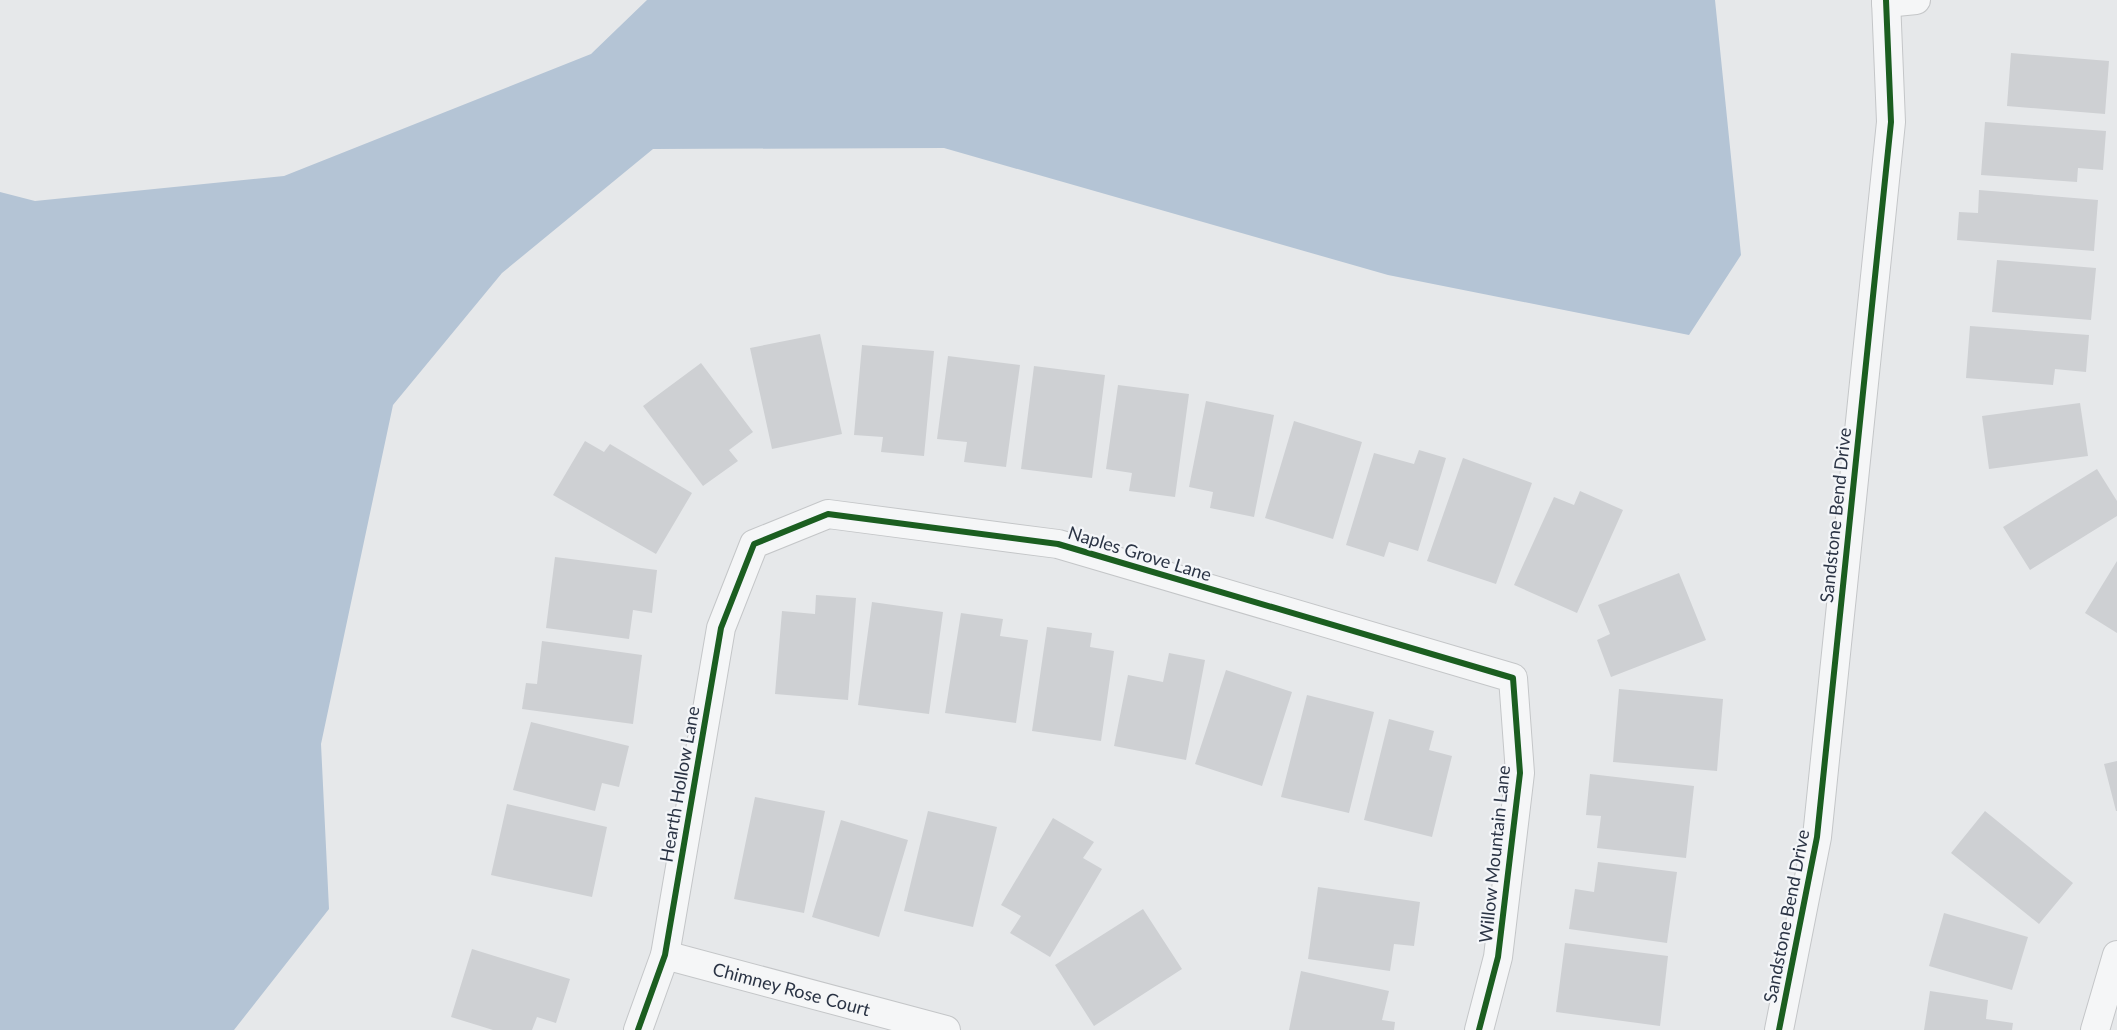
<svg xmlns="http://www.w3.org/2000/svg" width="2117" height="1030" viewBox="0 0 2117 1030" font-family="Lato,sans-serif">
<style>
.water{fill:#b4c4d5}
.building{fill:#ced0d3}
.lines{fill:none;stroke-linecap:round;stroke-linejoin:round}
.minor-casing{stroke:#c4c6c8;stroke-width:30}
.minor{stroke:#f5f6f7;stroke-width:28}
.cycleway-casing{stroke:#f4f6f9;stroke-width:9}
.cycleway{stroke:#1b5e20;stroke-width:6}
.labels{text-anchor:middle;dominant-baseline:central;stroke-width:4.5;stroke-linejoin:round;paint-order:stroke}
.street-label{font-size:18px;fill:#2b3445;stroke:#f4f6f9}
</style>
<rect width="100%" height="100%" fill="#e6e8ea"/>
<path class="water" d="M647 0H1715L1741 255 1689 335 1388 275 944 148 653 149 502 273 393 405 321 744 329 909 234 1030H0V192L35 201 284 176 591 54Z"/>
<path class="building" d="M2011 53 2109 61 2105 114 2007 106Z
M1985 122 2106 131 2103 170 2078 168 2077 182 1981 175Z
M1979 190 2098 200 2094 251 1957 240 1959 212 1978 213Z
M1997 260 2096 268 2091 320 1992 312Z
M1970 326 2089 335 2086 372 2055 369 2053 385 1966 378Z
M820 334 842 434 772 449 750 348Z
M862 345 934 351 924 456 881 452 883 437 854 435Z
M948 356 1020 365 1006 467 964 462 967 442 937 439Z
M701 363 753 432 729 450 738 461 703 486 643 406Z
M1034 366 1105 375 1092 478 1021 469Z
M1118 385 1189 394 1175 497 1129 491 1132 473 1106 469Z
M1206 401 1274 415 1254 517 1210 508 1213 492 1189 487Z
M2080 403 2088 456 1989 469 1982 416Z
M1294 421 1362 442 1333 539 1265 518Z
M585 441 604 452 610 444 692 493 656 554 553 495Z
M1419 450 1446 458 1418 551 1389 542 1384 557 1346 545 1374 453 1414 464Z
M1463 458 1532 483 1496 584 1427 561Z
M2097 469 2117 501V516L2030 570 2003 527Z
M1580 491 1623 510 1577 613 1514 585 1554 497 1574 505Z
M555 557 657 570 652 613 633 610 629 639 546 628Z
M2117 561V633L2085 613Z
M1679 573 1706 640 1611 677 1597 640 1610 634 1598 605Z
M816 595 856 598 848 700 775 694 782 611 815 614Z
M872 602 943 612 929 714 858 705Z
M961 613 1003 619 1000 636 1028 640 1016 723 945 713Z
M1047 627 1092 633 1090 647 1114 651 1101 741 1032 731Z
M542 641 642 655 633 724 522 709 526 683 537 684Z
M1169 653 1205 660 1186 760 1114 746 1128 675 1163 682Z
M1226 670 1292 692 1262 786 1195 764Z
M1619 689 1723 699 1717 771 1613 762Z
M1307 695 1374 712 1349 813 1281 797Z
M1389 719 1434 731 1429 750 1452 756 1432 837 1364 820Z
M531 722 629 746 619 787 602 783 595 811 513 790Z
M2117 761V811H2116L2104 764Z
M1590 774 1694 786 1686 858 1597 848 1601 816 1586 815Z
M755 797 825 811 804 913 734 899Z
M507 804 607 827 592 897 491 875Z
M928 811 997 827 973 927 904 911Z
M1985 811 2073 883 2039 924 1951 853Z
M1053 818 1094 842 1083 858 1102 869 1050 957 1010 933 1021 916 1001 905Z
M841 820 908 840 879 937 812 917Z
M1598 862 1677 872 1667 943 1569 929 1575 889 1594 892Z
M1318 887 1420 902 1414 946 1394 944 1390 971 1308 959Z
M1143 909 1182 969 1094 1026 1055 965Z
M1944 913 2028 937 2012 990 1929 966Z
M1565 943 1668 956 1660 1026 1556 1012Z
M472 949 570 979 556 1023 537 1017 532 1030H493L451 1017Z
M1301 971 1389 991 1382 1020 1395 1022 1394 1030H1289Z
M1930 991 1988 1000 1986 1019 2013 1023 2012 1030H1924Z"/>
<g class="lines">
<defs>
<g id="minor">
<path d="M1886 3 1916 0"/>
<path id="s1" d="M665 955 946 1030"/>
<path d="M638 1030 665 955 721 628 754 544 828 514 1058 544 1513 678 1520 773 1498 957 1479 1030"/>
<path d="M1779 1030 1817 837 1891 122 1886 0"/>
<path d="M2095 1030 2117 955"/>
</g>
</defs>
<use href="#minor" class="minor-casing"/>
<use href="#minor" class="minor"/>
<defs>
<path id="cycleway" d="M638 1030 665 955 721 628 754 544 828 514 1058 544 1513 678 1520 773 1498 957 1479 1030
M1779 1030 1817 837 1891 122 1886 0"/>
</defs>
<use href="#cycleway" class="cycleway-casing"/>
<use href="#cycleway" class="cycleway"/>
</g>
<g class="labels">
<g class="street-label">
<text transform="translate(1835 515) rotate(-84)">Sandstone Bend Drive</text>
<text transform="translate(1140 553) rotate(17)">Naples Grove Lane</text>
<text transform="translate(679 784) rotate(-80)">Hearth Hollow Lane</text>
<text transform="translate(1494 854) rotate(-84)">Willow Mountain Lane</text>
<text transform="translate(1786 916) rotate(-79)">Sandstone Bend Drive</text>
<text stroke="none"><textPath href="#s1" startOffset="131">Chimney Rose Court</textPath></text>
</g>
</g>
</svg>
